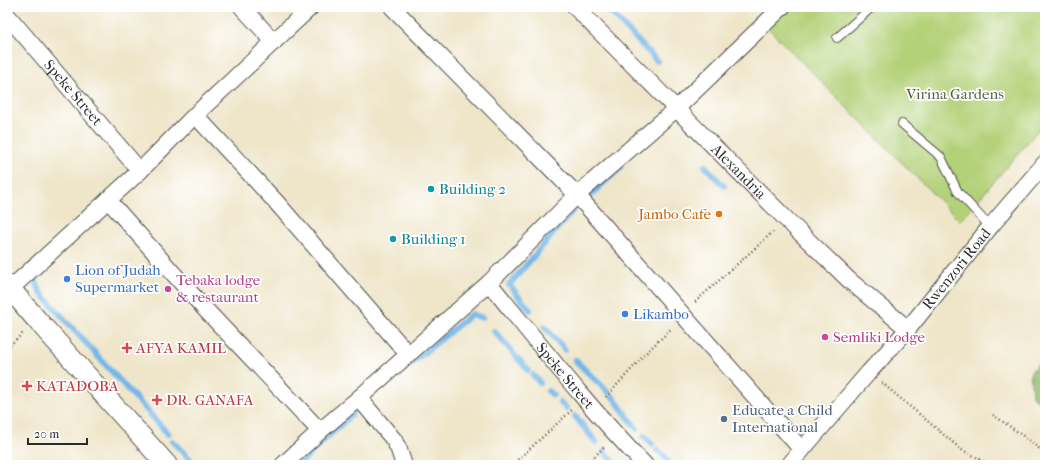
<svg xmlns="http://www.w3.org/2000/svg" width="1052" height="472" viewBox="0 0 1052 472" font-family="'IM FELL French Canon',serif">
<style>
.green{fill:#b3d178;stroke:#6f7e52}
.forest{fill:#8eb368;stroke:#5c6f4a}
.lines{fill:none;stroke-linecap:round;stroke-linejoin:round}
.stream{stroke:#73b7e9;stroke-width:6}
.service-casing{stroke:#484743;stroke-width:10}
.minor-casing{stroke:#484743;stroke-width:18}
.tertiary-casing{stroke:#484743;stroke-width:22}
.path{stroke:#484743;stroke-width:2.5;stroke-dasharray:1 3;stroke-linecap:butt}
.service{stroke:#fff;stroke-width:8}
.minor{stroke:#fff;stroke-width:16}
.tertiary{stroke:#fff;stroke-width:20}
.culture-dot{fill:#0f9aa8;stroke:#fff;stroke-width:1.5}
.food-dot{fill:#e8710a;stroke:#fff;stroke-width:1.5}
.shop-dot{fill:#3f7fe0;stroke:#fff;stroke-width:1.5}
.hotel-dot{fill:#d1479c;stroke:#fff;stroke-width:1.5}
.health-dot{fill:#e0444e;stroke:#fff;stroke-width:1.5}
.service-dot{fill:#5c6f8a;stroke:#fff;stroke-width:1.5}
.labels{text-anchor:middle;dominant-baseline:central;stroke-width:3.5;stroke-linejoin:round;paint-order:stroke}
.street-label{font-size:15px;fill:#2b2b2b;stroke:#fff}
.park-label{font-size:15px;fill:#545d42;stroke:#fff}
.culture-label{font-size:15px;fill:#0d838f;stroke:#fff;text-anchor:start}
.food-label{font-size:15px;fill:#c56008;stroke:#fff;text-anchor:end}
.shop-label{font-size:15px;fill:#366cbe;stroke:#fff;text-anchor:start}
.hotel-label{font-size:15px;fill:#b23c85;stroke:#fff;text-anchor:start}
.health-label{font-size:15px;fill:#be3a42;stroke:#fff;text-anchor:start}
.service-label{font-size:15px;fill:#4e5e75;stroke:#fff;text-anchor:start}
</style>
<rect width="100%" height="100%" fill="#fff"/>
<filter id="ink" filterUnits="userSpaceOnUse"><feTurbulence type="fractalNoise" baseFrequency=".025" numOctaves="2"/><feDisplacementMap in="SourceGraphic" scale="8" xChannelSelector="R" yChannelSelector="G"/><feConvolveMatrix kernelMatrix="1 2 1 2 8 2 1 2 1" color-interpolation-filters="sRGB"/></filter>
<filter id="wash" filterUnits="userSpaceOnUse"><feTurbulence type="fractalNoise" baseFrequency=".012" numOctaves="4" result="noise"/><feDisplacementMap in="SourceGraphic" scale="16" xChannelSelector="R" yChannelSelector="G"/><feGaussianBlur stdDeviation="0.9" result="paint"/><feColorMatrix in="noise" values="0 0 0 0 0 0 0 0 0 0 0 0 0 0 0 0 0 1.4 0 .05"/><feComposite in="paint" operator="in"/></filter>
<g filter="url(#wash)">
<rect width="100%" height="100%" fill="#efe6ca"/>
<path class="green" d="M779 7H1045V122L960 221 762 22Z"/>
<path class="forest" d="M1045 356V408L1032 396 1030 373Z"/>
<g class="lines">
<path class="stream" d="M606 7 657 61
M705 166 724 186
M587 198 621 167
M7 251 9 252
M33 273 40 292 168 434
M530 310 509 285 575 208
M545 327 565 350
M494 331 528 370
M575 360 608 392
M398 374 472 314 482 318
M533 375 540 383
M548 391 553 395
M613 397 637 429
M560 402 566 408
M575 416 596 442
M644 436 652 444
M172 441 191 460
M657 450 665 457
M604 451 616 465
M668 462 671 465
M298 465 352 414"/>
</g>
</g>
<g filter="url(#ink)">
<g class="lines">
<defs>
<path id="service" d="M837 38 872 7
M902 124 941 157 958 192 990 227"/>
<g id="minor">
<path d="M242 7 274 42"/>
<path d="M392 7 577 195 802 450"/>
<path id="s1" d="M575 7 787 220 850 281 908 329"/>
<path id="s2" d="M7 15 140 171"/>
<path d="M195 115 277 203 408 354"/>
<path d="M108 200 204 308 320 431"/>
<path id="s3" d="M489 283C540 345 589 408 645 465"/>
<path d="M10 289 140 171 195 115 311 7"/>
<path d="M359 398 394 440 399 450 404 465"/>
<path d="M283 465 320 431 359 398 489 283 577 195 676 109 782 7"/>
<path id="s4" d="M789 465 869 372 908 329 990 227 1045 163"/>
</g>
<path id="tertiary" d="M7 285 37 320 167 465"/>
</defs>
<use href="#service" class="service-casing"/>
<use href="#minor" class="minor-casing"/>
<use href="#tertiary" class="tertiary-casing"/>
<path class="path" d="M695 302 773 232
M7 348 23 333
M882 383 962 450 992 465
M606 397 648 351 672 328
M993 415 1022 435 1045 453
M512 465 572 410
M586 465 604 447"/>
<use href="#service" class="service"/>
<use href="#minor" class="minor"/>
<use href="#tertiary" class="tertiary"/>
</g>
</g>
<g class="culture-dot">
<circle cx="431" cy="189" r="4"/>
<circle cx="393" cy="239" r="4"/>
</g>
<circle class="food-dot" cx="719" cy="214" r="4"/>
<g class="shop-dot">
<circle cx="67" cy="279" r="4"/>
<circle cx="625" cy="314" r="4"/>
</g>
<g class="hotel-dot">
<circle cx="168" cy="289" r="4"/>
<circle cx="825" cy="337" r="4"/>
</g>
<g class="health-dot">
<path d="M125 342h4v4h4v4h-4v4h-4v-4h-4v-4h4z"/>
<path d="M25 380h4v4h4v4h-4v4h-4v-4h-4v-4h4z"/>
<path d="M155 394h4v4h4v4h-4v4h-4v-4h-4v-4h4z"/>
</g>
<circle class="service-dot" cx="724" cy="419" r="4"/>
<g class="labels">
<g class="street-label">
<text stroke="none"><textPath href="#s2" startOffset="102">Speke Street</textPath></text>
<text stroke="none"><textPath href="#s1" startOffset="232">Alexandria</textPath></text>
<text stroke="none"><textPath href="#s4" startOffset="258">Rwenzori Road</textPath></text>
<text stroke="none"><textPath href="#s3" startOffset="120">Speke Street</textPath></text>
</g>
<g class="park-label">
<text x="955" y="94">Virina Gardens</text>
</g>
<g class="culture-label">
<text x="439" y="189">Building 2</text>
<text x="401" y="239">Building 1</text>
</g>
<g class="food-label">
<text x="711" y="214">Jambo Cafe</text>
</g>
<g class="shop-label">
<text x="75" y="270">Lion of Judah<tspan x="75" dy="17">Supermarket</tspan></text>
<text x="633" y="314">Likambo</text>
</g>
<g class="hotel-label">
<text x="176" y="280">Tebaka lodge<tspan x="176" dy="17">&amp; restaurant</tspan></text>
<text x="833" y="337">Semliki Lodge</text>
</g>
<g class="health-label">
<text x="136" y="348">AFYA KAMIL</text>
<text x="36" y="386">KATADOBA</text>
<text x="166" y="400">DR. GANAFA</text>
</g>
<g class="service-label">
<text x="732" y="410">Educate a Child<tspan x="732" dy="17">International</tspan></text>
</g>
</g>
<rect width="1052" height="472" fill="none" stroke="#fff" stroke-width="24"/>
<path d="M28 438v6h59v-6" fill="none" stroke="#2b2b2b" stroke-width="2"/>
<text x="34" y="438" font-size="12" fill="#2b2b2b" stroke="#ffffff" stroke-width="3" paint-order="stroke">20 m</text>
</svg>
